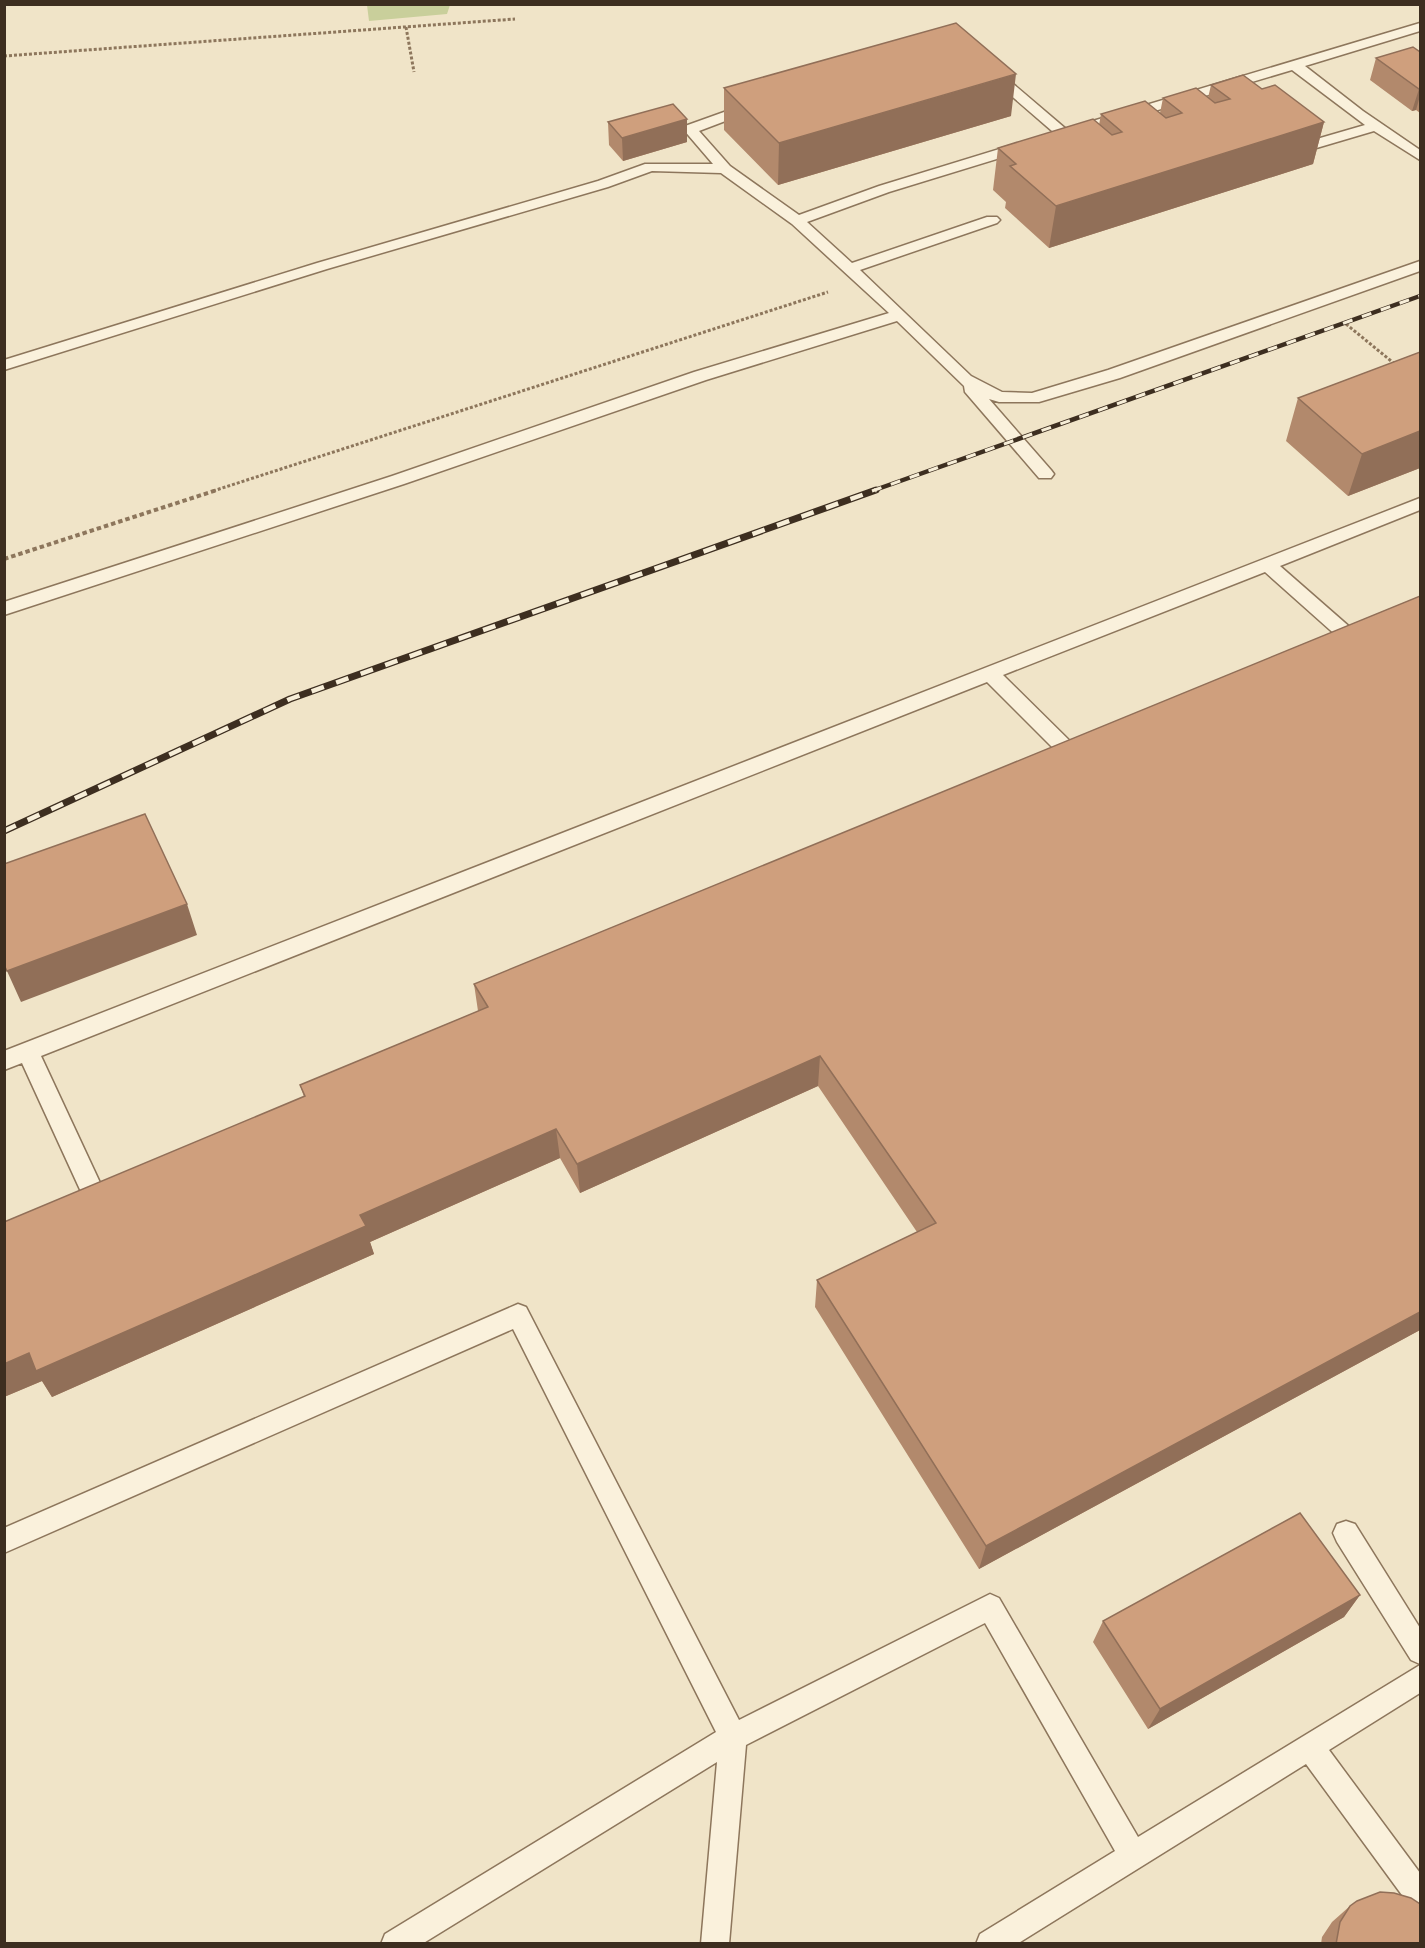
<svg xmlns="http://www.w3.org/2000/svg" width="1425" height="1948" viewBox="0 0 1425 1948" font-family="'Times New Roman',serif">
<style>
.green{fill:#c9cf9b}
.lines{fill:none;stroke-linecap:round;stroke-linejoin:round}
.lane-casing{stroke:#8d765c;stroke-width:3}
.path-far1{stroke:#8d765c;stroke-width:3;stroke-dasharray:3 2;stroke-linecap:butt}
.path{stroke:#8d765c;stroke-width:4;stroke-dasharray:4.5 3;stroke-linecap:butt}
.lane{fill:#faf1dc;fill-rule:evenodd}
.rail-far1-casing{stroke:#3d2e20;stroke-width:4.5}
.rail-casing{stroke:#3d2e20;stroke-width:7}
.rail-far1{stroke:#f7eed8;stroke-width:3;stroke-dasharray:10;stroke-linecap:butt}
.rail{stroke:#f7eed8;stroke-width:4.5;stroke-dasharray:13;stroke-linecap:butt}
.wall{fill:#b2896c}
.shaded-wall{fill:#916f58}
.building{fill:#cf9f7d;stroke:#916f58;stroke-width:1.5}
</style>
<rect width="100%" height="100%" fill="#f0e4c8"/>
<path class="green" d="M367 5V4L450 5 447 14 369 21Z"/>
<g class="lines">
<defs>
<path id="lane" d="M1420 23V31L1305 66 1363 111 1420 150V160L1374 131 1313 149H1303L1301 146 1303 143 1365 125 1292 70 1064 138 1059 137 986 74 988 71H998L1066 129Z
M752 102 757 103 759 106 757 109 699 131 730 166 799 215 879 186 1019 143H1029L1031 146 1029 149 889 192 807 222 852 263 987 217H997L1000 220 997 223 860 270 971 376 1002 392 1032 393 1108 370 1420 261V271L1120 378 1039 402H999L989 399 1051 470 1054 474 1051 478H1039L965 392 964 386 897 321 706 380 404 484 4 615V602L392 476 694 372 889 313 792 224 721 173 652 171 608 187 327 269 4 370V360L317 263 598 181 645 164H713L683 129 685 126Z
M1420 498V510L1280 566 1360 636 1363 641 1360 646 1354 647 1348 646 1265 572 1003 675 1078 749 1081 754 1078 759 1071 761 1064 759 987 682 41 1056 102 1187 108 1185 116 1188 119 1195 116 1202C106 1206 99 1211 88 1207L22 1063 4 1070V1051Z
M518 1304 526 1307 739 1720 990 1594 999 1598 1138 1837 1420 1665V1693L1329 1750 1420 1873V1910L1410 1906 1306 1764 1017 1944H976L980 1934 1115 1851 985 1623 746 1745 729 1944H701L717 1762 422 1944H381L385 1934 716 1732 513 1329 4 1553V1528Z
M1346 1521 1355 1524 1420 1628V1664L1411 1660 1337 1542 1333 1533 1337 1524Z"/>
</defs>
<use href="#lane" class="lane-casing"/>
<path class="path-far1" d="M406 27 414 72
M4 56 515 19
M1346 324 1396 365
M213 491 828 292"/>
<path class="path" d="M4 559 217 490"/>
<use href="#lane" class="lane"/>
<defs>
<path id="rail-far1" d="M872 491 1420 296"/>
<path id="rail" d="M4 831 290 699 876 490"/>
</defs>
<use href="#rail-far1" class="rail-far1-casing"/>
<use href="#rail" class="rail-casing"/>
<use href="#rail-far1" class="rail-far1"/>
<use href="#rail" class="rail"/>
</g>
<path class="wall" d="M1420 52V113L1416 110 1412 111 1370 80 1376 58Z
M1211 85 1262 89 1324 122 1313 164 1049 248 1005 208 1006 202 993 190 998 148 1099 125 1101 114 1160 113 1163 98H1208Z
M724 88 1011 116 778 185 724 130Z
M608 122 687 142 623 161 609 145Z
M1420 352V468L1348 496 1286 441 1298 398Z
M1420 596V1330L979 1569 815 1307 817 1280 917 1232 818 1086 580 1193 560 1158 370 1242 374 1254 52 1397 42 1381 4 1397V1222L304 1097 300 1085 478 1011 474 984Z
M1360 1595 1344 1617 1148 1729 1093 1642 1103 1621Z
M1350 1906 1420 1944H1321L1322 1937 1332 1922Z"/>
<path class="shaded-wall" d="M1016 74 1011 116 778 185 779 143Z
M1420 88V96L1416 110 1412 111 1419 89Z
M687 119V142L623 161 622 138Z
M1324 122 1313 164 1049 248 1056 206Z
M1420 431V468L1348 496 1362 454Z
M187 904 197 935 21 1002 7 971Z
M820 1056 818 1086 580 1193 577 1164Z
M556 1129 560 1158 370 1242 374 1254 52 1397 42 1381 4 1397V1364L360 1215Z
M1420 1312V1330L979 1569 986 1546Z
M1360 1595 1344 1617 1148 1729 1160 1709Z"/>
<path class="building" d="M956 23 1016 74 779 143 724 88Z
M1413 47 1420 52V88L1419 89 1376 58Z
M1243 75 1262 89 1275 85 1324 122 1056 206 1010 166 1016 164 998 148 1093 119 1112 135 1122 132 1101 114 1145 101 1166 118 1182 113 1163 98 1196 88 1215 103 1230 99 1211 85Z
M673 104 687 119 622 138 608 122Z
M1420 352V431L1362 454 1298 398Z
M1420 596V1312L986 1546 817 1280 936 1223 820 1056 577 1164 556 1129 360 1215 366 1226 36 1371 29 1353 4 1364V1222L305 1096 300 1085 488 1007 474 984Z
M145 814 187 904 7 971 4 965V864Z
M1300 1513 1360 1595 1160 1709 1103 1621Z
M1380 1892 1394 1893 1411 1898 1420 1904V1944H1336L1340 1922 1350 1906 1357 1901Z"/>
<rect width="1425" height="1948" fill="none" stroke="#3d2e20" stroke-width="12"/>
</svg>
